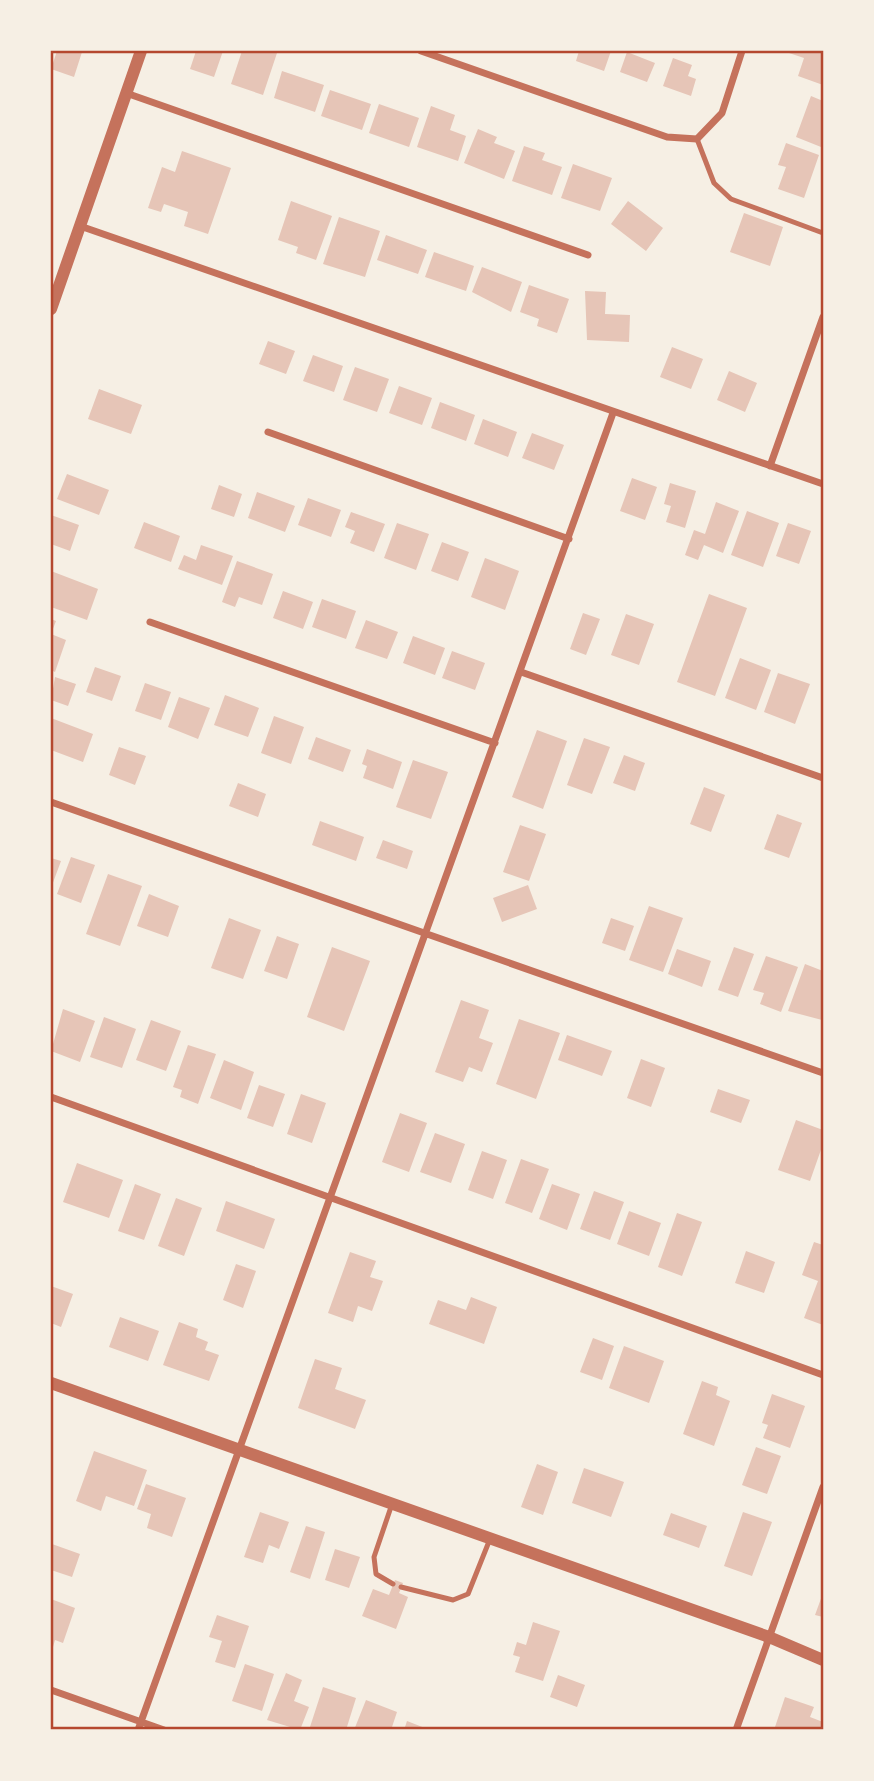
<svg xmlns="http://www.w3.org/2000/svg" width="874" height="1781" viewBox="0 0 874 1781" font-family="'Asap Condensed',sans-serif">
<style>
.building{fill:#e6c5b7}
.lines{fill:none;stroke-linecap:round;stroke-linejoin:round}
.service{stroke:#c5725c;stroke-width:5}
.minor{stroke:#c5725c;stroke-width:7}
.tertiary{stroke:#c5725c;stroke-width:12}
.neatline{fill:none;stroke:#b5482f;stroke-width:2.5}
</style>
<rect width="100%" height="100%" fill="#f6efe4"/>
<path class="building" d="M57 51 82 52 74 77 51 69Z
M196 51H223L214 77 190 69Z
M242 51 277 53 263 95 231 84Z
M579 51H611L604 71 576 61Z
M783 51H823V85L798 76 804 58Z
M627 52 655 63 647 82 620 72Z
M673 58 692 65 688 76 696 79 691 96 663 86Z
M282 71 324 85 315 112 274 98Z
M330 90 371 104 362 130 321 116Z
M811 96 823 101 821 147 796 137Z
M379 104 419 118 409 147 369 133Z
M431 106 455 115 450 130 466 136 458 161 417 147Z
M478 129 497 137 494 143 515 151 504 179 464 163Z
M786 143 819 155 804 198 778 189 786 167 778 165Z
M524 146 545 153 542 160 562 167 552 195 512 181Z
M182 151 231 168 208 234 184 226 188 212 164 204 161 212 148 208 162 167 175 172Z
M573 164 612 178 600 211 561 198Z
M291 201 332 216 316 260 296 253 298 247 278 240Z
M628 201 663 228 646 251 611 224Z
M744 213 783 227 770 266 730 252Z
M339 217 380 231 365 277 323 264Z
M386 235 427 250 418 274 377 260Z
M434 252 474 266 466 291 425 277Z
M482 267 522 282 511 312 472 292Z
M529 285 569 299 557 333 537 326 539 319 520 312Z
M585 291 606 292 605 314 630 315 629 342 587 340Z
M268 341 295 351 286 374 259 364Z
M672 347 703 359 691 389 660 377Z
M313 355 343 366 334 392 303 381Z
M355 367 389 379 377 412 343 400Z
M729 371 757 383 745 412 717 400Z
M399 386 432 398 422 425 389 413Z
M99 389 142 405 131 434 88 419Z
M440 402 475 415 466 441 431 428Z
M483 419 517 432 508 457 474 444Z
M532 433 564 445 554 470 522 458Z
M67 474 109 490 99 515 57 499Z
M632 478 657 487 645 520 620 511Z
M670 483 696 491 685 528 666 522 671 506 664 504Z
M219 485 242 494 234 517 211 509Z
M257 492 295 506 285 532 248 518Z
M308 498 341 510 331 537 298 525Z
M716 502 739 511 723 553 704 545 698 560 685 555 694 530 705 534Z
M747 511 779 523 763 567 731 555Z
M351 512 385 524 374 552 350 543 355 531 345 527Z
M51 515 79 525 70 551 51 544Z
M144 522 180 536 171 562 134 548Z
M397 523 429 534 416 570 384 558Z
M788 523 811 531 799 564 776 556Z
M442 542 469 552 458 581 431 571Z
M201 545 233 556 222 585 178 569 184 555 196 560Z
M485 558 519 571 505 610 471 597Z
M237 561 273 574 262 605 239 597 235 607 222 602Z
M51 571 98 589 87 620 51 607Z
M283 591 313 602 303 629 273 618Z
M709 594 747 608 715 696 677 682Z
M322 599 356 611 346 639 312 627Z
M583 613 600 619 586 655 570 649Z
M626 614 654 624 639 665 611 655Z
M51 619 56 621 51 634 66 640 55 672 51 670Z
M366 620 398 632 387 659 355 648Z
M413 636 445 648 435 675 403 663Z
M452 651 485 663 475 690 442 678Z
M740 658 771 670 756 710 725 698Z
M95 667 121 676 112 701 86 692Z
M778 673 810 684 795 724 764 712Z
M55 677 76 684 68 706 51 700Z
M145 683 171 692 161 720 135 711Z
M225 695 259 708 248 737 214 725Z
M179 697 210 708 198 739 168 727Z
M274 716 304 727 291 764 261 753Z
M51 718 93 734 83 762 51 750Z
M537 730 567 741 543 809 512 797Z
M316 737 351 750 343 772 308 759Z
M584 738 610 747 592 794 567 785Z
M119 747 146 756 135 785 109 775Z
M367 749 402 762 393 789 363 778 367 766 362 764Z
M624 755 645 763 635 791 613 783Z
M413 760 448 772 431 819 396 807Z
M238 783 266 794 258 817 229 806Z
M704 787 725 795 711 832 690 824Z
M777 814 802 823 789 858 764 849Z
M320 821 364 837 356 861 312 845Z
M520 825 546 834 529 881 503 872Z
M383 840 413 851 407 869 376 858Z
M71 857 95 865 81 903 57 894Z
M51 858 61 861 51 888Z
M108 874 142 886 120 946 86 934Z
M528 885 537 909 502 922 493 898Z
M149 894 179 906 168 937 137 926Z
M649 906 683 918 663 972 629 960Z
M229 918 261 930 243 979 211 968Z
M611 918 634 926 625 951 602 943Z
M277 936 299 944 287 979 264 971Z
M332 947 370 961 344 1031 307 1017Z
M734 947 754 954 738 997 718 990Z
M677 949 711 961 702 987 668 974Z
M766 956 798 967 781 1012 760 1004 764 993 753 990Z
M805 964 823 971 822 1020 788 1011Z
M461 1000 489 1010 479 1038 493 1043 482 1072 469 1067 463 1082 435 1072Z
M63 1009 95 1021 80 1062 51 1051Z
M104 1017 136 1029 122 1068 90 1057Z
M519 1019 560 1033 536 1099 496 1084Z
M151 1020 181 1031 166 1071 136 1060Z
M567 1035 612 1051 602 1076 558 1060Z
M188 1045 216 1054 198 1104 180 1097 182 1090 173 1087Z
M641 1059 665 1068 651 1107 627 1098Z
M224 1060 254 1072 241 1110 210 1098Z
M259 1085 285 1094 273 1127 247 1118Z
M718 1089 750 1100 741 1123 710 1112Z
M301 1094 326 1103 312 1143 287 1134Z
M400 1113 427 1123 409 1172 382 1162Z
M796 1120 823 1130V1144L810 1181 778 1170Z
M435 1133 465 1144 451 1183 420 1172Z
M482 1151 507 1160 493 1199 468 1190Z
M521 1159 549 1169 532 1213 505 1203Z
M77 1163 123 1180 109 1218 63 1202Z
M135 1184 161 1194 144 1240 118 1231Z
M552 1184 580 1194 567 1230 539 1219Z
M594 1191 624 1202 610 1240 580 1229Z
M176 1198 202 1208 184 1256 158 1246Z
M226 1201 275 1219 264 1249 216 1231Z
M629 1211 661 1223 649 1256 617 1244Z
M677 1213 702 1222 682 1276 658 1267Z
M814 1242 823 1245V1325L804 1318 818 1281 802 1275Z
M746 1251 775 1262 764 1293 735 1283Z
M350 1252 376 1261 370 1277 383 1281 372 1311 358 1306 353 1322 328 1313Z
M236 1264 256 1271 243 1308 223 1300Z
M51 1286 73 1294 61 1327 51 1323Z
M471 1297 497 1307 484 1344 429 1324 438 1300 466 1310Z
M120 1317 159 1331 148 1361 109 1347Z
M179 1322 198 1329 196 1337 208 1342 205 1350 219 1355 209 1381 163 1365Z
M593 1338 614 1346 602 1380 580 1372Z
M624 1346 664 1361 649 1403 609 1388Z
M315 1359 342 1368 335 1389 366 1400 355 1429 298 1408Z
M702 1381 718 1387 716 1395 730 1401 714 1446 683 1434Z
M772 1394 805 1406 790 1448 763 1438 768 1425 762 1423Z
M756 1447 781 1456 767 1494 742 1485Z
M94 1451 147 1470 134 1506 106 1496 101 1511 76 1501Z
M537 1464 558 1472 543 1515 521 1507Z
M584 1468 624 1482 611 1517 572 1503Z
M146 1484 186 1498 172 1537 147 1528 151 1514 137 1509Z
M260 1512 289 1522 279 1549 269 1545 263 1563 244 1557Z
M743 1512 772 1522 752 1576 724 1566Z
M671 1513 707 1526 699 1548 663 1535Z
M306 1526 325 1532 310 1579 290 1572Z
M52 1544 80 1554 72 1577 51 1570Z
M335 1549 360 1557 349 1588 325 1580Z
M395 1580 403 1583 399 1593 408 1597 396 1629 362 1616 373 1589 389 1595Z
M823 1593V1617L815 1615Z
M51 1599 75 1608 63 1643 55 1640 53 1647Z
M217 1615 249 1626 235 1668 215 1662 222 1641 209 1637Z
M533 1622 560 1631 543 1681 515 1672 520 1657 513 1655 517 1642 526 1645Z
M245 1664 274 1674 262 1711 232 1701Z
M286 1673 302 1680 294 1701 309 1707 300 1730 267 1720Z
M558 1675 585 1685 577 1707 550 1697Z
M323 1687 356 1698 346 1730H309Z
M785 1697 814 1707 810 1717 823 1722 820 1730H774Z
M366 1700 397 1712 391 1730H354Z
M407 1721 430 1730H404Z"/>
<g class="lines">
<path class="service" d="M697 139 714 183 731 199 823 233
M392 1504 374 1557 376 1574 393 1584
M401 1587 453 1600 468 1594 490 1539"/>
<path class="minor" d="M421 51 667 137 697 139 722 113 742 51
M126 93 588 255
M80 226 823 484
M268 432 569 539
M770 466 823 317
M150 622 495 743
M521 672 823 778
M51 802 823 1073
M51 1097 823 1375
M51 1690 164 1730
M138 1730 613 413
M736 1730 823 1487"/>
<path class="tertiary" d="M51 309 141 51
M51 1383 769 1637 823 1660"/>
</g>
<rect width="874" height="1781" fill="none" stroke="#f6efe4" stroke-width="105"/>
<rect x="52" y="52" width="770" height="1676" class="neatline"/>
</svg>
